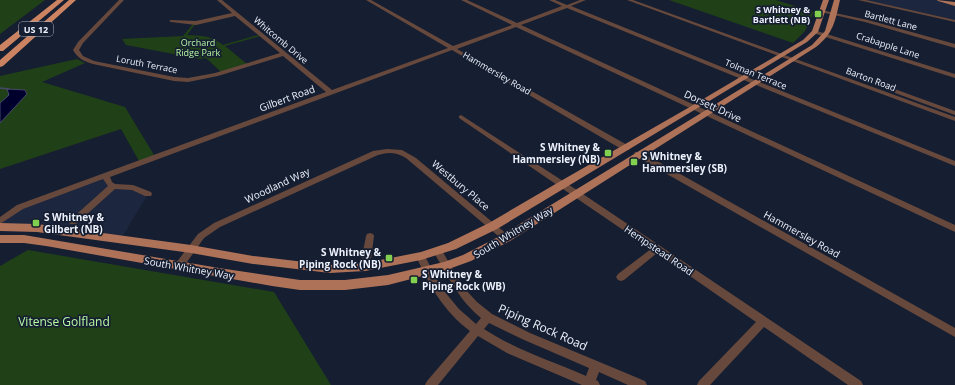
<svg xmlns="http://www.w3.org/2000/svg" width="955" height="385" viewBox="0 0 955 385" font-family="'Open Sans',sans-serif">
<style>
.built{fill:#1c263e}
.green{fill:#204117}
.water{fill:#00002d;stroke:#47496b}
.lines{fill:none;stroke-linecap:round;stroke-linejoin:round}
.stream{stroke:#47496b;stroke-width:1.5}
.minor{fill:#66493c;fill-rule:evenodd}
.major{fill:#ae7258;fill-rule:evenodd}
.highway{fill:#cb8362;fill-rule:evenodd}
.poi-dot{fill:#82d04f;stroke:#161e31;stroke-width:1.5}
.labels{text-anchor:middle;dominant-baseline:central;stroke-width:3.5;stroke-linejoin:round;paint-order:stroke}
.far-poi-label{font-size:9px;font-weight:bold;fill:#edf2fd;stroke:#161e31;text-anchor:end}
.far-street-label{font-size:9px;fill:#edf2fd;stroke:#161e31}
.shield{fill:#161e31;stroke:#acb2c0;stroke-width:1}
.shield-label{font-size:9px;font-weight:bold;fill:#edf2fd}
.far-park-label{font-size:9px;fill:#b6f9a4;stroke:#161e31}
.street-label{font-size:10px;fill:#edf2fd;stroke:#161e31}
.poi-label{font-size:10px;font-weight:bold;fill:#edf2fd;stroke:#161e31;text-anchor:start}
.near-park-label{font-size:12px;fill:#b6f9a4;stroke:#161e31}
.near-street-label{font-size:12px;fill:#edf2fd;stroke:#161e31}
</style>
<rect width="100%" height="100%" fill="#161e31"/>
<path class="built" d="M863 0H937L955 5V20Z
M106 176 109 183 148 194 121 239 0 227V221L8 214Z"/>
<path class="green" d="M0 0H45L0 34Z
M669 0H776L814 12 805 31 793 43Z
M196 23 187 35C202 36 210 35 223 45L258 35 260 36 225 46 247 64 221 72 206 58 200 59 126 45 122 39 183 36 193 24Z
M77 59 85 63 42 82 125 107 154 155 139 161 121 129 0 169V76Z
M28 250 274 292 331 385H0V266Z"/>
<path class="water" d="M7 89 25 90 27 94 0 123V103L9 95Z"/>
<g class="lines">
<path class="stream" d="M0 88 9 89"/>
<path class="minor" d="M119 0H124L83 43 79 50 83 56 94 61 174 77 188 78 215 73 280 53 235 16 196 25 171 22 169 21 171 20 196 21 232 13 217 0H222L332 90 448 48 366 0H371L453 46 512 25 461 0H467L517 23 562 6 549 0H555L567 5 580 0H586L571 6 955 161V166L567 8 521 25 955 225V232L516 27 457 49 629 146 630 148 629 150H623L452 50 110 177 112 182 115 184 133 185 151 192 152 194 151 196H145L132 190 115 189 76 224H70L69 222 70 220 108 186 103 179 23 209 0 224V217L17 205 326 92 283 56 218 76 188 82 174 81 93 64C84 61 78 59 73 50L78 42Z
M627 0H633L955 117V121Z
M858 0H866L955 20V22Z
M821 10 868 20 955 44V48L865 22 821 12Z
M813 31H817L955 74V78L813 33Z
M889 87 955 111V115L887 90V88Z
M461 115 580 192 861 381 863 385H848L764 327 710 385H697L699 381 756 322 657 253 624 280 621 281 618 280 616 277 618 274 651 249 459 118V116Z
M387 149 402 150 416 158 509 236 510 238 509 240H503L406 158C396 152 389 152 378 155L220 227 204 238 182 269 179 270 176 269 174 266 176 263 198 234 214 223 373 151Z
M635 152H641L955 328V337L635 156 634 154Z
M370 233 373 234 374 236 370 267 368 270 365 271 362 270 360 267 366 236 367 234Z
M438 248 441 249 464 288 477 302 492 314 530 333 645 381 647 385H628L599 372 596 380 598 381 600 385H582L507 353 478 336 438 385H425L427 381 470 331C444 312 429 285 416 256L418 254H424L436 278 444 291 459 309 476 324 481 318C458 299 448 276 433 251L435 249ZM489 323 522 339 589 368 586 376C552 361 516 350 484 329Z"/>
<path class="major" d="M823 0H829L818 32 807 42 497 229 456 249 421 260 365 271 330 273 253 264 191 253 37 232 0 231V223L37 224 191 245 253 256 330 265 365 263 421 252 448 243 489 223 559 182 688 108 803 40 812 31Z
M834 0H840C835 21 834 33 816 47L510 241 471 261 446 270 388 285 345 290H300L272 286 46 246 24 243H0V235H24L219 268 300 280H345L388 275 444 262 463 255 502 235 812 45 825 31Z
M937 0 955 2V6L938 1Z"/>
<path class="highway" d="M57 0H64L3 51H0V45Z
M69 0H76L3 66 0 67V60Z"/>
</g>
<g class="poi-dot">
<rect x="814" y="10" width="8" height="8" rx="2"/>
<rect x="604" y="149" width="8" height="8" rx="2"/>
<rect x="630" y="158" width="8" height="8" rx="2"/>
<rect x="32" y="219" width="8" height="8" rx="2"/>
<rect x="385" y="254" width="8" height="8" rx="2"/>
<rect x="410" y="276" width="8" height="8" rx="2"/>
</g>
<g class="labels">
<g class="far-poi-label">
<text x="810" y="9">S Whitney &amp;<tspan x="810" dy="10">Bartlett (NB)</tspan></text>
</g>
<g class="far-street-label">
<text transform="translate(891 20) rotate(15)">Bartlett Lane</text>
<text transform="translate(281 40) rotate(40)">Whitcomb Drive</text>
<text transform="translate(888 45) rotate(18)">Crabapple Lane</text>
<text transform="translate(147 64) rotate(11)">Loruth Terrace</text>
<text transform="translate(497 73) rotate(30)">Hammersley Road</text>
<text transform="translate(756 74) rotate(22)">Tolman Terrace</text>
<text transform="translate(871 79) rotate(20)">Barton Road</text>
</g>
<rect class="shield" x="19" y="22" width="34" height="14" rx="3"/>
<g class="shield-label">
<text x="36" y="29">US 12</text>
</g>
<g class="far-park-label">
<text x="198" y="42">Orchard<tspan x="198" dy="10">Ridge Park</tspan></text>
</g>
<g class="street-label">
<text transform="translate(287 98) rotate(-20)">Gilbert Road</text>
<text transform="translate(713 106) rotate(25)">Dorsett Drive</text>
<text transform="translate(277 185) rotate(-25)">Woodland Way</text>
<text transform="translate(461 185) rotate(40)">Westbury Place</text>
<text transform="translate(513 232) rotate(-31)">South Whitney Way</text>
<text transform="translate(802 234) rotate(29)">Hammersley Road</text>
<text transform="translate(659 250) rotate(34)">Hempstead Road</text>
<text transform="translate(189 268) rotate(10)">South Whitney Way</text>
</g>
<g class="poi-label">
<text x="600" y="147" text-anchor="end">S Whitney &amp;<tspan x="600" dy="12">Hammersley (NB)</tspan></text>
<text x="642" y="156">S Whitney &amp;<tspan x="642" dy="12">Hammersley (SB)</tspan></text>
<text x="44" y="217">S Whitney &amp;<tspan x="44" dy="12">Gilbert (NB)</tspan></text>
<text x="381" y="252" text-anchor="end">S Whitney &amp;<tspan x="381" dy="12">Piping Rock (NB)</tspan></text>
<text x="422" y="274">S Whitney &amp;<tspan x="422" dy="12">Piping Rock (WB)</tspan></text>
</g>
<g class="near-park-label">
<text x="64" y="321">Vitense Golfland</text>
</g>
<g class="near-street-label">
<text transform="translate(543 327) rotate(24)">Piping Rock Road</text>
</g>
</g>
</svg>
